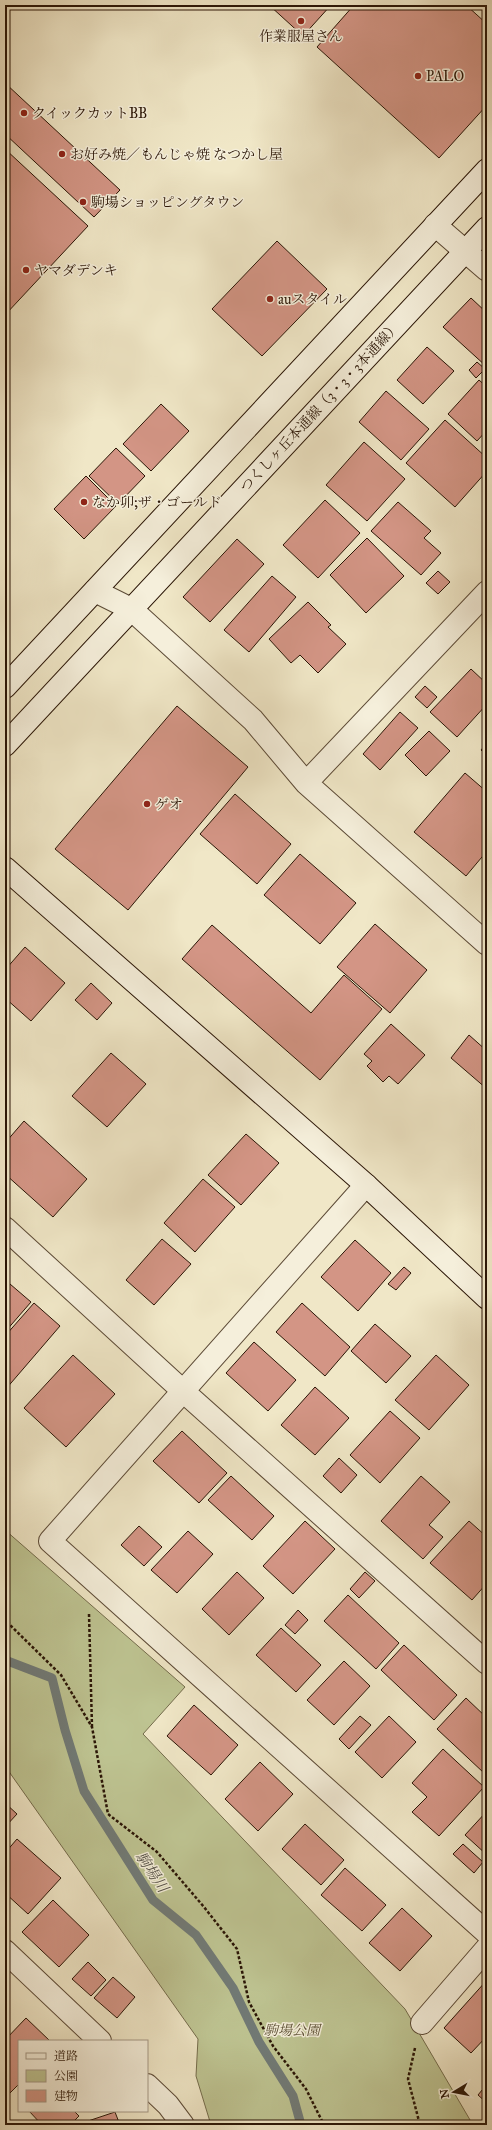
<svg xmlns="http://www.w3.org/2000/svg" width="492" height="2130" viewBox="0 0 492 2130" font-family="'IM FELL Great Primer','Noto Serif JP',serif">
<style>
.green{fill:#bec492;stroke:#746c4c}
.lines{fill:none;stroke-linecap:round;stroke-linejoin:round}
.stream{stroke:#717a76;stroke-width:9}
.building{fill:#d39585;stroke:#2a1506}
.street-casing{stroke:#5c4a36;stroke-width:24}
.secondary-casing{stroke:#2a1506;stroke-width:24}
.path{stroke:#2a1506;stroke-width:2.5;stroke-dasharray:3 2;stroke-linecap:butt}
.street{stroke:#f5efdb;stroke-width:22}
.secondary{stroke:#f5efdb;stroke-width:22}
.poi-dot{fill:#8f2418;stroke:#f5efdb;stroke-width:1.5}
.labels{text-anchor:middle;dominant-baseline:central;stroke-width:3;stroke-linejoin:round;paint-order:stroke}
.poi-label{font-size:14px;fill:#2a1506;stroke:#f5efdb;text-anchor:start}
.street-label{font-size:14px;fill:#2a1506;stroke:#f5efdb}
.park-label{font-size:14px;font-style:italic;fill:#5e5237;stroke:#f5efdb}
.water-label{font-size:15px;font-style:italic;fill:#535047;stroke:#f5efdb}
</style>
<rect width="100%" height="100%" fill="#f0e7c7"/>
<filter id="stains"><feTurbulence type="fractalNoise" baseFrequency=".005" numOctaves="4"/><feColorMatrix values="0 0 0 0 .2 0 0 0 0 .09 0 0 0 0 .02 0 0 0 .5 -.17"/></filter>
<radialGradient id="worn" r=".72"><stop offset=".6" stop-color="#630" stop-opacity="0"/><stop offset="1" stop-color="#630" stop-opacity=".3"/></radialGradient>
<path class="green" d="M5 1530 185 1687 143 1734 405 2009 473 2125H211L196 2076 198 2039 5 1766Z"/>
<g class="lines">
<path class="stream" d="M5 1660 52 1678 65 1730 84 1791 153 1900 196 1935 233 1988 259 2042 293 2096 301 2125"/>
</g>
<path class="building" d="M269 5H331L303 36Z
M354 5H466L487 24V105L439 158 317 47Z
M5 83 120 190 94 217 5 134Z
M5 149 88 226 5 315Z
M277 241 327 289 262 356 212 309Z
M471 298 487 313V367L443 327Z
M427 347 454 371 423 404 397 380Z
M477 362 485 369 476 378 469 370Z
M479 380 487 387V430L477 441 448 414Z
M386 391 429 429 401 460 359 422Z
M161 404 189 431 151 471 123 444Z
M445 420 487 458V471L455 507 406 463Z
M364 442 405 479 367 521 326 485Z
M116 448 145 476 118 504 89 476Z
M86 476 116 506 84 539 54 509Z
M325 500 360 533 318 578 283 545Z
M398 502 431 531 424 538 441 553 421 575 371 531Z
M367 538 404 576 366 613 330 575Z
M237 539 264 564 210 622 183 597Z
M438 571 450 582 438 594 426 583Z
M272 576 296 597 249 652 224 630Z
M308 602 331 625 328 627 346 644 318 673 300 655 291 663 269 639Z
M471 669 487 684V704L457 737 430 712Z
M425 686 437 697 427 708 415 697Z
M177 706 248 767 128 910 55 849Z
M400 712 418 728 380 770 363 754Z
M429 731 450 751 426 776 405 755Z
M487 743V756L481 750Z
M465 773 487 792V851L466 876 414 832Z
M235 794 291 844 257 884 200 834Z
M300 854 356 903 320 944 264 895Z
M375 924 427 970 390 1013 337 967Z
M212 925 311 1013 344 975 382 1009 320 1080 182 959Z
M25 947 65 983 31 1021 5 998V970Z
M91 983 112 1003 97 1020 75 1000Z
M391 1024 425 1055 398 1084 389 1076 383 1082 367 1066 372 1061 364 1054Z
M469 1035 487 1051V1089L451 1058Z
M111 1053 146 1084 107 1127 72 1096Z
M24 1121 87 1179 53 1217 5 1174V1143Z
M246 1134 279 1163 241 1205 208 1175Z
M203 1179 235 1207 195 1252 164 1223Z
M162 1239 191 1264 154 1305 126 1280Z
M355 1240 391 1273 358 1311 321 1277Z
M404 1267 411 1273 396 1290 388 1284Z
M10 1284 31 1302 5 1332V1290Z
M34 1303 60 1326 5 1390V1336Z
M302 1303 350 1347 325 1376 276 1332Z
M375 1324 411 1356 386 1383 351 1351Z
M254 1342 296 1380 268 1411 226 1373Z
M73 1355 115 1394 66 1447 24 1408Z
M436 1355 469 1385 429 1430 395 1400Z
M315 1387 349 1418 315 1455 281 1425Z
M390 1411 420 1438 380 1483 350 1455Z
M182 1431 227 1473 199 1503 153 1461Z
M339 1458 357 1475 341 1493 323 1476Z
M231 1476 274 1516 252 1540 208 1500Z
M421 1476 450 1502 429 1525 443 1537 423 1559 381 1521Z
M305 1521 335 1549 293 1594 263 1566Z
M469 1521 487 1537V1558L484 1562 487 1565V1583L472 1600 430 1563Z
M139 1526 162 1547 144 1566 121 1545Z
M188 1531 213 1554 177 1593 151 1570Z
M237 1572 264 1598 229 1635 202 1609Z
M365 1572 375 1581 359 1598 350 1589Z
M348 1595 399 1643 376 1669 324 1621Z
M298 1610 308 1620 295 1634 285 1625Z
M281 1628 321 1665 296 1692 256 1655Z
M404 1645 457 1695 434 1720 381 1670Z
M344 1661 370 1686 334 1725 307 1700Z
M466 1698 487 1718V1770L484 1773 437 1729Z
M194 1705 238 1745 211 1775 167 1736Z
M360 1716 371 1725 349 1749 339 1739Z
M389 1716 416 1742 382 1778 355 1752Z
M443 1749 484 1787 439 1836 412 1812 427 1797 412 1783Z
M260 1762 293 1794 258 1831 225 1799Z
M5 1803 17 1814 5 1827Z
M487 1811V1855L465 1835Z
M305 1824 344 1860 321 1885 282 1849Z
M17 1839 61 1878 28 1914 5 1893V1853Z
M463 1844 483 1862 474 1873 453 1854Z
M345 1868 386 1905 362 1931 321 1895Z
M53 1900 89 1935 59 1967 22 1932Z
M402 1908 432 1936 400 1971 369 1943Z
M88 1962 106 1980 91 1996 72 1979Z
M113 1977 135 1997 117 2018 94 1998Z
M487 1980V2036L471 2053 444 2028Z
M26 2018 50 2041H19V2084L5 2098V2040Z
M487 2084V2103L478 2095Z
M29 2111H74L79 2116 70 2125H42Z
M115 2112 120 2125H76Z"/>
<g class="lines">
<defs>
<path id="street" d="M435 225 487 270
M95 591 131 609 253 720 306 783 487 944
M306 783 487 592
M366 1185 50 1541 487 1933
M5 1228 184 1392 487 1663
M5 1951 100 2041
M422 2023 487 1948
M147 2085 168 2105 183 2125"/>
<path id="secondary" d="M5 687 487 170
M5 745 487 228
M5 868 366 1185 487 1298"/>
</defs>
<use href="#street" class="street-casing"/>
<use href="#secondary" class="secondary-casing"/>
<path class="path" d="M89 1614 92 1727
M5 1617 10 1625 61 1675 92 1727 108 1814 157 1852 204 1907 237 1949 249 2002 273 2046 306 2089 324 2125
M415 2048 408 2079 420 2125"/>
<use href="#street" class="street"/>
<use href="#secondary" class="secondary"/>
</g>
<g class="poi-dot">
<circle cx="301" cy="21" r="4"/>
<circle cx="418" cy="76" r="4"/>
<circle cx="24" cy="113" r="4"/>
<circle cx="62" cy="154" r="4"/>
<circle cx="83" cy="202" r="4"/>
<circle cx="26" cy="270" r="4"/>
<circle cx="270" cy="299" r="4"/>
<circle cx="84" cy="502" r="4"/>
<circle cx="147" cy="804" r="4"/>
</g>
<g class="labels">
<g class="poi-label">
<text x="301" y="36" text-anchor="middle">作業服屋さん</text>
<text x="426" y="76">PALO</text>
<text x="32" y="113">クイックカットBB</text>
<text x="70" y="154">お好み焼／もんじゃ焼 なつかし屋</text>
<text x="91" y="202">駒場ショッピングタウン</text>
<text x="34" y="270">ヤマダデンキ</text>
<text x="278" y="299">auスタイル</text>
<text x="92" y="502">なか卯;ザ・ゴールド</text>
<text x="155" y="804">ゲオ</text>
</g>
<g class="street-label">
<text transform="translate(320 407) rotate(-47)">つくしヶ丘本通線（3・3・3本通線）</text>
</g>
<g class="park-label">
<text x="292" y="2030">駒場公園</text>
</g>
<g class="water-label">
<text transform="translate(152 1872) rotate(56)">駒場川</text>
</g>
</g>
<rect width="492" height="2130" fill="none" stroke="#f0e7c7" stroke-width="20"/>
<rect x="6" y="6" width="480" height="2118" fill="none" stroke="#2a1506" stroke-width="2"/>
<rect x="10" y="10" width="472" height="2110" fill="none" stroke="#2a1506"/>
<rect x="18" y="2040" width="130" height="72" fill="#f5efdb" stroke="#a49886"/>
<rect x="26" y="2053" width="20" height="6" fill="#f5efdb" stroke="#a49886"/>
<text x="54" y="2060" font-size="12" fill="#2a1506">道路</text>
<rect x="26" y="2070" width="20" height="12" fill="#bec492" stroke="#a49886"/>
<text x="54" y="2080" font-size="12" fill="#2a1506">公園</text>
<rect x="26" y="2090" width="20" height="12" fill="#d39585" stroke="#a49886"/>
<text x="54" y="2100" font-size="12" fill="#2a1506">建物</text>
<g transform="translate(454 2092) rotate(260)" stroke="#f5efdb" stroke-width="3" paint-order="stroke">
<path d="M0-3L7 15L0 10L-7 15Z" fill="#2a1506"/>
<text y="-6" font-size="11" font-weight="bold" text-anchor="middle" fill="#2a1506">N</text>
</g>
<rect width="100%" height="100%" filter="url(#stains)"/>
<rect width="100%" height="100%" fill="url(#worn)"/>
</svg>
